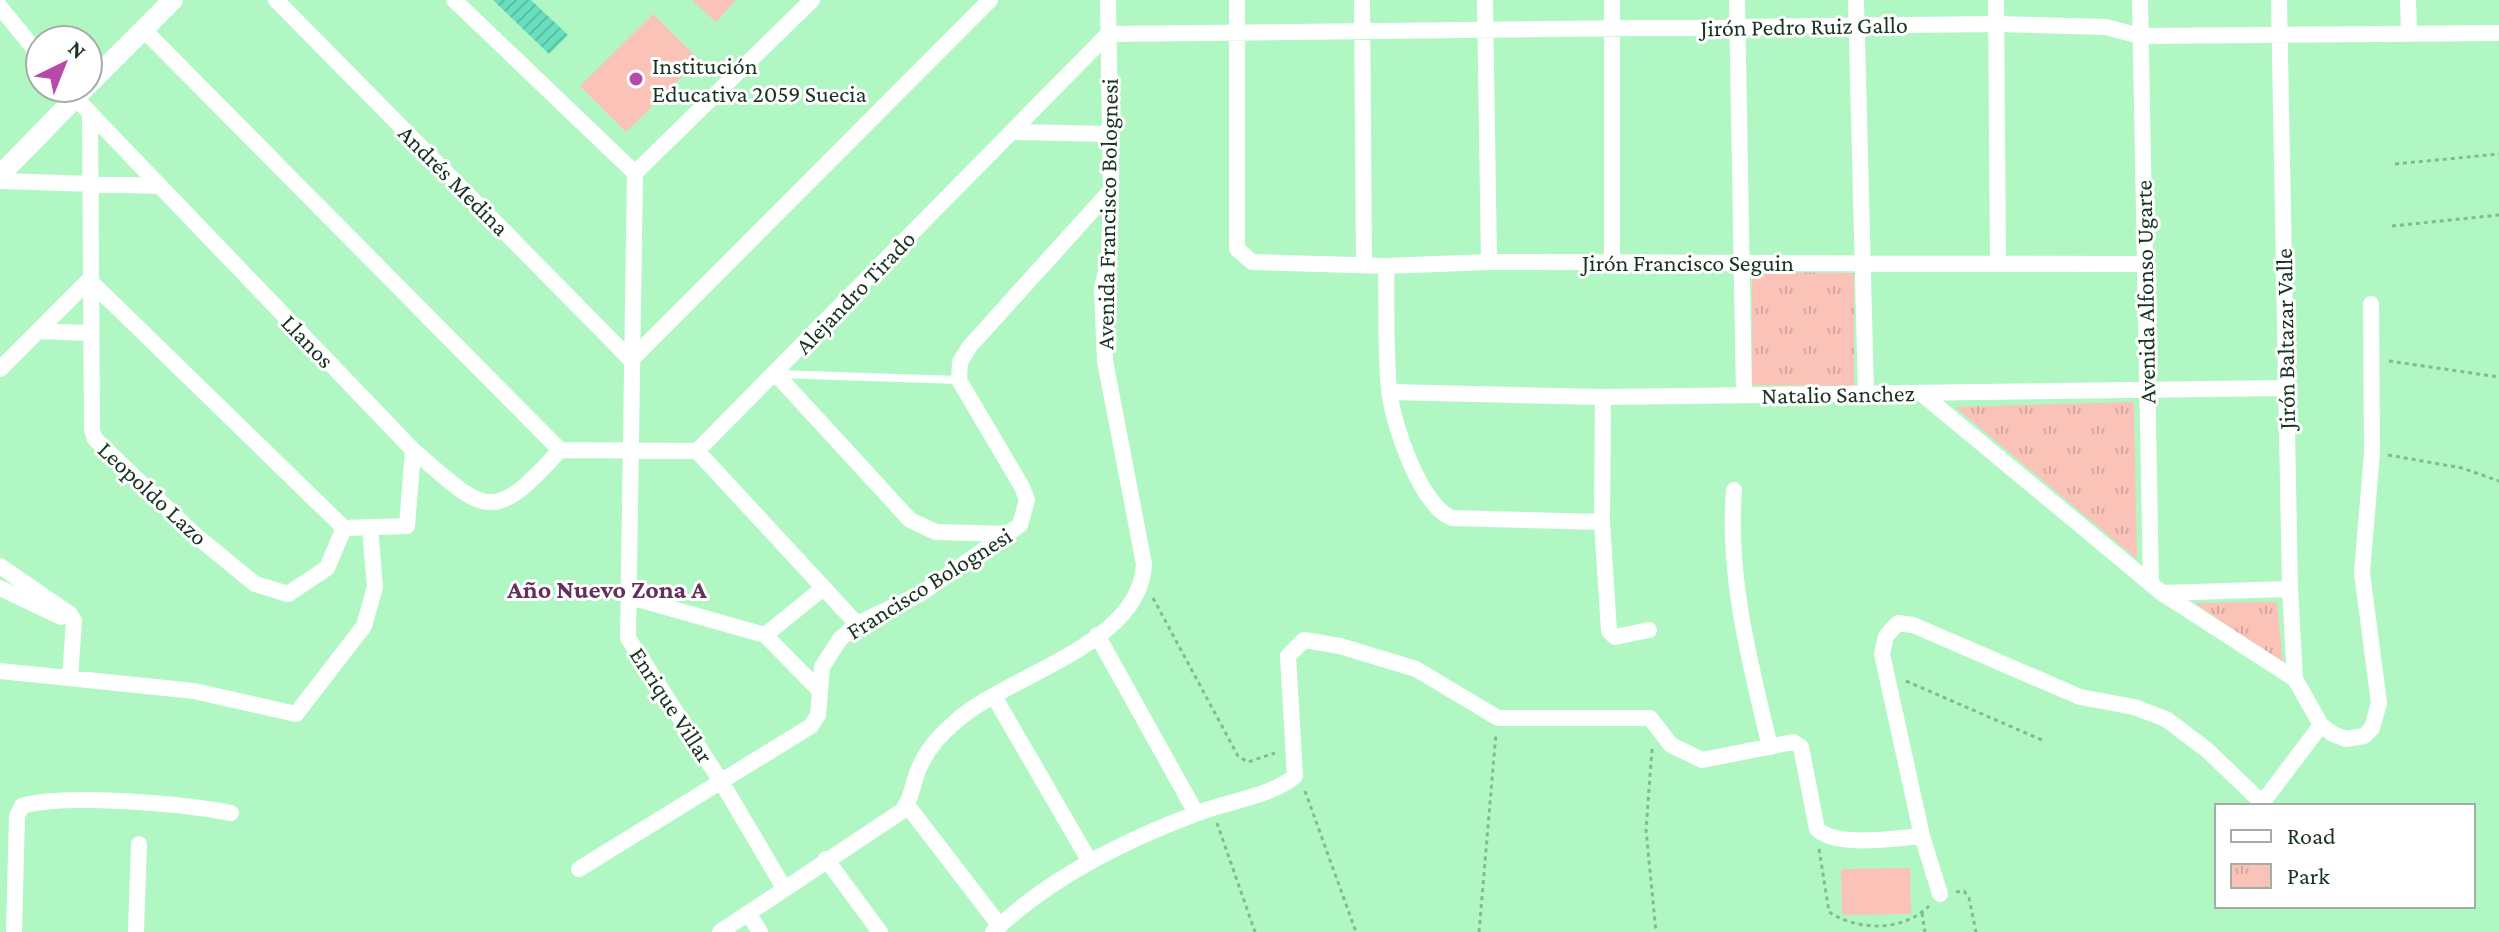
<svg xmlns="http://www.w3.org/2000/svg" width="2499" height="932" viewBox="0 0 2499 932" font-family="'Crimson Pro',serif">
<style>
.grass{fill:#fbc3b7}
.park{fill:url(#park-tufts)}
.building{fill:url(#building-hatch)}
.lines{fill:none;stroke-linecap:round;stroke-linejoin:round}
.path{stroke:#81bb92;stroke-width:3;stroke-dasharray:4 4;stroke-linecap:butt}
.service{stroke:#fff;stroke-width:8}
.minor{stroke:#fff;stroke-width:16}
.tertiary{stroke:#fff;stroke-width:20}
.poi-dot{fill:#b749a9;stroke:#fff;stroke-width:3}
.labels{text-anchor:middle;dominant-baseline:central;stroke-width:6;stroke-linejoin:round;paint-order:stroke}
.street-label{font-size:24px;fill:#183421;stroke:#fff}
.poi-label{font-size:24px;fill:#183421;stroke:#fff;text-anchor:start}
.neighbourhood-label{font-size:26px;font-weight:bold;fill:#642f5d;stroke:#fff}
</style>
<defs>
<pattern id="park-tufts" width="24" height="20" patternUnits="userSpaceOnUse" patternTransform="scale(2)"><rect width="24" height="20" fill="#fbc3b7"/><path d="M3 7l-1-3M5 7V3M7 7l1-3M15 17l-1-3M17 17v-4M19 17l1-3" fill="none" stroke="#d6a89d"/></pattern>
<pattern id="building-hatch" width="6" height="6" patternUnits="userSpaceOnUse" patternTransform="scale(2)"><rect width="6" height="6" fill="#68debe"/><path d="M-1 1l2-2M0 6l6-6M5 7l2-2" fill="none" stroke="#59bfa3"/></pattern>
</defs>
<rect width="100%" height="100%" fill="#b0f7c4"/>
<path class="grass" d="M692 0H736L716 22Z
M653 14 699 60 626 132 580 86Z
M1910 868 1911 914 1842 915 1841 869Z"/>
<path class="park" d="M1752 272 1854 273V386L1752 385Z
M2134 402 2137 559 1955 407Z
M2277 602 2283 665 2195 603Z"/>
<path class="building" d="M493 0H531L568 35 549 54Z"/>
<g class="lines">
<path class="path" d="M2395 164 2499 154
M2392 226 2499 215
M2389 361 2499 377
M2388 455 2462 468 2499 481
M1153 598 1238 756 1248 762 1275 753
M1906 681 2042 740
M1652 749 1646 830 1656 932
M1305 791 1356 932
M1217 823 1255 932
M1819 849 1829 912C1858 931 1903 932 1929 906
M1956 892 1964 891 1969 898 1976 932
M1922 913 1925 932
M1479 932 1496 733"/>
<path class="service" d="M776 374 959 380"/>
<path class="minor" d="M276 0 631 360 990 0
M454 0 635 173
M1237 0V249L1252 262 1386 266 1489 262 2145 264
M1362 0 1364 265
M1485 0 1489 262
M1612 0V262
M1737 0 1744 395
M1856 0 1866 393
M1996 0 1998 263
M2140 0 2151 584
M2279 0 2290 589 2295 679
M2408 0 2409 34
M0 7 40 56
M143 29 560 450
M1108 34 1996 24 2106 27 2140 36 2499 33
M66 88 413 450C485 512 491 527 560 450
M90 115 92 430 95 439 194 534 255 584 288 594 327 568 344 528
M1012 132 1110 134
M635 173 628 638 722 783 784 888
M635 173 812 0
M0 181 158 186
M1386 266C1387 307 1385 349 1389 389 1392 422 1420 506 1452 518L1602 522
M89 280 344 528
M38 331 90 333
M0 369 89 280
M776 374 910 520 936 532 1009 534
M1389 392 1603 397 2286 388
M1921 393 2162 593 2295 679 2321 725 2333 734 2346 739 2364 736 2372 728 2379 703 2362 573 2372 453 2371 304
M1603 397 1602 522 1609 631 1615 637 1649 630
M560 450 697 451 1108 34
M697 451 857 624
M1734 490C1727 577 1750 663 1770 747
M344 528 407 526 413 450
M0 566 70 614 74 621 70 678
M0 588 61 617
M2162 593 2290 589
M627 596 765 635 818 689
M765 635 822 589
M1097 635 1196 813
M0 671 194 691 296 714 364 626 375 587 370 528
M995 698 1090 862
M907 805 1000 926
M826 859 880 932
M579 869 811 726 818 715 822 667 840 639 857 624 920 594 1020 525 1027 500 1022 487 959 380 960 362 970 346 1111 190
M1940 894 1922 836 1882 654 1886 636 1898 623 1913 625 2080 697 2134 707 2166 719 2207 750 2257 798H2266L2321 725
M748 913 760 932
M14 932 17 816 22 806C65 793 185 804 231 813
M136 932 139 844
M720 932 902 811C912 800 913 780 920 766 927 750 941 734 954 723 1005 675 1141 646 1144 564L1105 361 1102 289 1109 257 1111 190 1108 0
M993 932C1050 877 1125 840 1198 813 1228 801 1270 797 1295 776L1288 656 1304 640 1340 646 1416 669 1498 718H1650L1671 745 1702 760 1793 742 1801 747 1817 829C1837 848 1895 838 1922 836"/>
<path class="tertiary" d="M88 85 173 0
M0 175 85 88"/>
</g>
<circle class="poi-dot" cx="636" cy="79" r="8"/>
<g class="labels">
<g class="street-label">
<text transform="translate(1804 26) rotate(-1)">Jirón Pedro Ruiz Gallo</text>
<text transform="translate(454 180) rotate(45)">Andrés Medina</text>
<text transform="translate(1107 214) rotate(-89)">Avenida Francisco Bolognesi</text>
<text x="1688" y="262">Jirón Francisco Seguin</text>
<text transform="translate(855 292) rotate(-46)">Alejandro Tirado</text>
<text transform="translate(2145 292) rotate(-91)">Avenida Alfonso Ugarte</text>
<text transform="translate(2285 339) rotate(-91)">Jirón Baltazar Valle</text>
<text transform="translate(308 341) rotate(46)">Llanos</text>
<text transform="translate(1838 394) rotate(-1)">Natalio Sanchez</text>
<text transform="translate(153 493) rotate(43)">Leopoldo Lazo</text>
<text transform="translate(929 583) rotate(-32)">Francisco Bolognesi</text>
<text transform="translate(672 705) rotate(57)">Enrique Villar</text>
</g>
<g class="poi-label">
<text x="652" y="65">Institución<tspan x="652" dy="28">Educativa 2059 Suecia</tspan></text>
</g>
<g class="neighbourhood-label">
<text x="607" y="589">Año Nuevo Zona A</text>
</g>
</g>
<rect x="2215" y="804" width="260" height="104" fill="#ffffff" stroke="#a3aea6" stroke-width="2"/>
<rect x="2231" y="830" width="40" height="12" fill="#ffffff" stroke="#a3aea6" stroke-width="2"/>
<text x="2287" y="844" font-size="24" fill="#183421">Road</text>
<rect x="2231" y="864" width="40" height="24" fill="url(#park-tufts)" stroke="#a3aea6" stroke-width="2"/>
<text x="2287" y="884" font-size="24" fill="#183421">Park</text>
<g transform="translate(64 64) rotate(43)"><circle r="38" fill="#ffffff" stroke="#a3aea6" stroke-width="2"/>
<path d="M0-6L14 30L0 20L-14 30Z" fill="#b749a9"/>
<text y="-12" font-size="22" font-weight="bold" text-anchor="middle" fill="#183421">N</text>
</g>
</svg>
